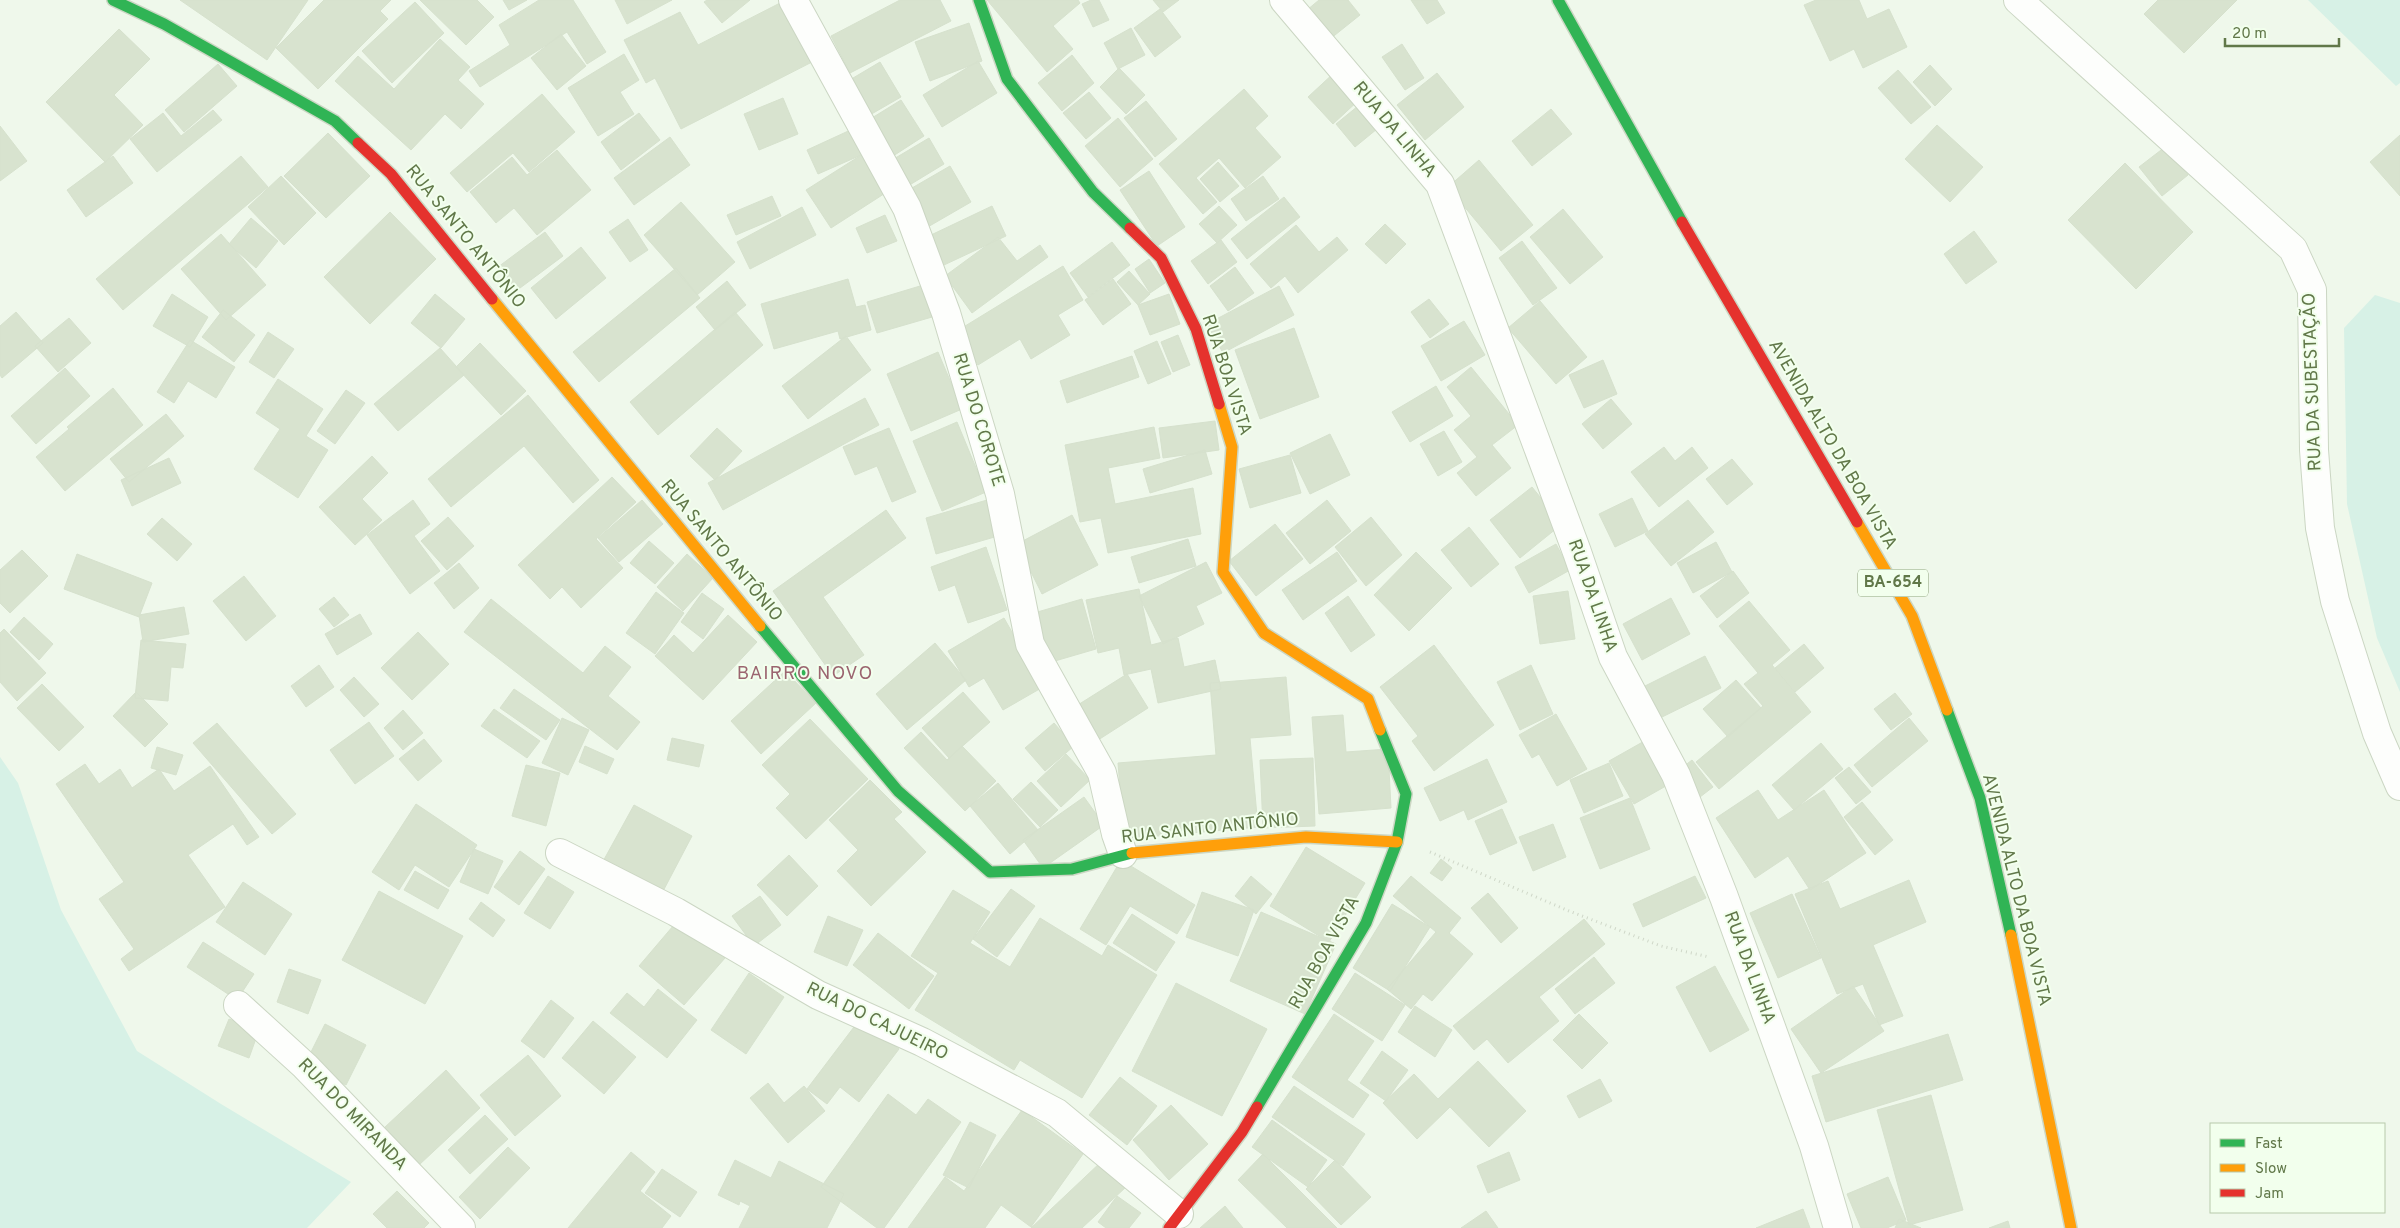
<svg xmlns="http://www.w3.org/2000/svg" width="2400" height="1228" viewBox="0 0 2400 1228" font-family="Overpass,sans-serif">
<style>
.green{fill:#d7f1e6}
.building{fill:#d8e3cf;stroke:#d6e1cd}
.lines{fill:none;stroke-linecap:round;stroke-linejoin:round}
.street-casing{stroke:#cbd6c3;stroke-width:30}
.fast-casing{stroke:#ccd7c4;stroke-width:14}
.slow-casing{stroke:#ccd7c4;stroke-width:14}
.jam-casing{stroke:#ccd7c4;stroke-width:14}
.path{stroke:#cfd7c8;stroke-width:3;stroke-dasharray:1 4;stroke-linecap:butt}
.street{stroke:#fdfefc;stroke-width:28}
.fast{stroke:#30b455;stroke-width:11}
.slow{stroke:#ff9f0a;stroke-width:11}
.jam{stroke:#e5322d;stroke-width:11}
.labels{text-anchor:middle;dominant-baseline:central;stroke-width:4;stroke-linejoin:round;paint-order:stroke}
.shield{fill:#f2ffed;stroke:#8ca07a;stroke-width:1}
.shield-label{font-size:16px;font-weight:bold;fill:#617849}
.street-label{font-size:18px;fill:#617849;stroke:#f2ffed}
.neighbourhood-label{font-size:19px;letter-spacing:1px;fill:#9b6570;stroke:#f2ffed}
</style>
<rect width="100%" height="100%" fill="#eff8eb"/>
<path class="green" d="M2308 0H2400V83L2396 86Z
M2375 295 2400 303V692L2377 638 2347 504 2344 328Z
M0 757 18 783 61 910 137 1051 221 1104 351 1182 307 1228H0Z"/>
<path class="building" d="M180 0H308L267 60Z
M324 0H391L380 11 388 19 318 89 276 48Z
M420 0H477L494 17 466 45Z
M503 0H527L509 10Z
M539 0H573L606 52 587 64 567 32 480 87 469 71 510 45 499 25Z
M615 0H672L627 24Z
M707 0H750L722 23 704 2Z
M900 0H940L951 21 850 73 831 36Z
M987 0H1078L1080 3 1053 26 1073 49 1047 72Z
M1091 0H1099L1109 20 1093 27 1082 4Z
M1153 0H1179L1163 12Z
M1319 0H1348L1360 15 1330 39 1307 10Z
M1411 0H1437L1445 13 1427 24Z
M1816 0H1859L1867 19 1889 9 1907 47 1863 68 1854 49 1830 61 1804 5Z
M2158 0H2237L2184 53 2144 14Z
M415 2 444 33 392 83 362 51Z
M782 2 812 62 681 129 655 78 646 83 624 40 680 12 698 45Z
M1160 9 1181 37 1155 57 1134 28Z
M969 23 982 61 930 81 915 42Z
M1131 28 1145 55 1118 69 1104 43Z
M119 29 150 59 114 95 143 125 105 162 46 102Z
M561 34 586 66 557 90 531 58Z
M440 39 470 67 458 80 484 104 461 129 445 114 411 150 335 81 358 56 394 89Z
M1402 44 1424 78 1405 90 1382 57Z
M624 54 639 80 620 92 634 114 598 136 568 88Z
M1072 55 1094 83 1062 111 1038 83Z
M978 61 997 93 942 127 923 95Z
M880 62 901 97 868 116 848 81Z
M218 64 237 86 184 132 165 110Z
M1930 65 1952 89 1935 106 1913 82Z
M1119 68 1145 95 1126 114 1100 87Z
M1898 70 1931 107 1911 124 1878 88Z
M1335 72 1360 99 1333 124 1308 97Z
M1437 73 1464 107 1425 140 1397 105Z
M1244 89 1268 116 1255 128 1281 157 1245 188 1219 158 1196 178 1217 202 1203 214 1159 164Z
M1089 92 1111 118 1086 139 1063 113Z
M542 94 575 132 529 172 513 153 467 192 450 173Z
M783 98 798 134 759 150 744 114Z
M901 100 924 136 890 158 867 121Z
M1146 101 1177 139 1155 157 1124 118Z
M1358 106 1377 129 1355 147 1336 124Z
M1551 109 1572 134 1532 166 1512 141Z
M213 110 222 120 157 172 130 139 163 113 181 136Z
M639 113 660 140 621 170 601 142Z
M1118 118 1153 159 1120 187 1085 146Z
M1937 125 1983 167 1950 202 1905 159Z
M0 126 27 161 0 181Z
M857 127 868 152 818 174 807 150Z
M328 133 370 176 326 218 284 176Z
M2400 135V196L2370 162Z
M670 137 690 165 634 205 614 178Z
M929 138 944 164 903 189 887 163Z
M2165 147 2188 175 2162 196 2139 167Z
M557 150 591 190 537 235 514 208 496 223 470 192 512 157 527 175Z
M866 152 890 190 831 228 806 190Z
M113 156 133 183 86 217 67 190Z
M241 156 268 187 123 310 96 279Z
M1479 160 1533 225 1501 251 1448 187Z
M1218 162 1239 186 1220 202 1200 179Z
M2125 163 2193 232 2136 289 2068 220Z
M950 166 971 202 926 228 905 192Z
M1149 171 1185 227 1157 246 1120 190Z
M281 176 316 213 284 245 248 207Z
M1263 176 1279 199 1246 221 1231 199Z
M772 196 781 216 736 235 727 215Z
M1284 197 1300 217 1247 259 1231 239Z
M681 202 735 262 697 295 644 235Z
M992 206 1006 236 944 265 931 235Z
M1219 206 1237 225 1217 243 1199 224Z
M802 207 816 235 750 269 737 242Z
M1563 209 1603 257 1570 284 1530 237Z
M390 212 436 259 370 324 324 277Z
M885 215 897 241 867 253 856 228Z
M251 218 278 241 256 268 229 244Z
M628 219 648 250 630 262 609 232Z
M1385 224 1406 244 1386 264 1365 244Z
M1296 225 1319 252 1337 237 1348 250 1298 293 1285 276 1271 288 1250 264Z
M1974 231 1997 262 1966 284 1944 254Z
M545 232 563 256 516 291 498 267Z
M221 234 266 285 226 320 181 269Z
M998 237 1017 261 1040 245 1048 257 972 313 945 276Z
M1221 240 1237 262 1208 284 1191 261Z
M1522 241 1557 288 1533 305 1499 258Z
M1112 242 1130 265 1088 297 1070 273Z
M581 247 606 278 556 319 531 288Z
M1149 259 1165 283 1150 293 1135 269Z
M1063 266 1083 300 1058 315 1070 335 1031 359 1020 339 978 365 957 331Z
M1235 267 1254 293 1228 311 1210 286Z
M676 268 700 298 599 382 573 352Z
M1129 271 1150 294 1138 305 1117 282Z
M848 279 856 307 865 305 871 330 840 339 838 331 774 349 761 304Z
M1113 279 1131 304 1103 325 1085 300Z
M727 281 746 305 715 330 696 307Z
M930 283 939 315 877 333 867 302Z
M1279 286 1294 315 1223 353 1207 324Z
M172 294 208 317 190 347 153 326Z
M435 294 465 319 441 348 411 323Z
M1169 294 1180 324 1150 335 1138 305Z
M1429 299 1449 324 1430 338 1411 312Z
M1540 301 1587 357 1556 384 1508 328Z
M223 310 255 335 234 362 202 337Z
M16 312 43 343 2 378 0 375V326Z
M735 312 763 345 658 435 630 402Z
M69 318 91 343 58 372 35 346Z
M1464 321 1485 355 1441 381 1421 346Z
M1294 328 1319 397 1260 419 1235 350Z
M268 332 294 349 274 378 249 362Z
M1178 335 1190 365 1173 372 1161 342Z
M846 336 871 370 808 419 782 386Z
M190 340 235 367 216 398 188 381 174 403 157 392Z
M1157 341 1171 374 1148 384 1134 351Z
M480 343 526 391 501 415 456 367Z
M440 348 464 375 398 431 374 404Z
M938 352 962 409 911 431 887 374Z
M1132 356 1139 377 1067 403 1060 381Z
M1603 360 1617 394 1584 408 1569 375Z
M1471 367 1518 425 1492 445 1511 468 1476 496 1457 473 1477 457 1454 430 1471 416 1447 387Z
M65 368 90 396 36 444 11 416Z
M278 379 323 409 306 436 328 450 298 498 254 469 280 429 256 413Z
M1436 386 1453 416 1410 442 1392 412Z
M113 388 143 425 65 491 36 457 69 429 67 427Z
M346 390 365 403 335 444 317 431Z
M528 395 599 480 573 503 524 446 451 507 428 479Z
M865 398 879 425 723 510 708 483Z
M1611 399 1632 424 1603 449 1582 424Z
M166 414 184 436 129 482 110 459Z
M1215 421 1219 450 1163 458 1159 428Z
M957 422 986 492 942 511 913 441Z
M1154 427 1160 458 1108 468 1115 504 1193 488 1201 534 1108 553 1101 518 1080 522 1065 445Z
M717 428 742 451 715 480 690 456Z
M889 428 916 492 892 502 877 466 855 475 843 447Z
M1444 431 1462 462 1438 476 1420 444Z
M1330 434 1350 475 1310 494 1290 453Z
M1664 447 1675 461 1692 447 1708 468 1659 507 1631 472Z
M1205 450 1212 474 1150 493 1143 469Z
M1290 455 1301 493 1250 508 1239 469Z
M372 456 388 473 362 499 382 520 355 545 319 507Z
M169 458 181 483 132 506 121 480Z
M1732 459 1753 484 1727 505 1706 479Z
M612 477 636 502 596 539 623 568 581 608 562 587 550 599 518 565Z
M1532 487 1562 524 1520 558 1490 520Z
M1632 498 1648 531 1615 547 1599 514Z
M413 500 430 524 414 536 440 571 410 594 367 535Z
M642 500 663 524 619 562 598 538Z
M987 500 998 536 936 554 926 518Z
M1327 500 1351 531 1310 564 1286 533Z
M1688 500 1714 532 1671 566 1645 534Z
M886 510 906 538 823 597 864 655 833 676 773 591Z
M1072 515 1098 565 1042 594 1017 544Z
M448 517 474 546 447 570 421 541Z
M1371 517 1402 555 1366 586 1335 547Z
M162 518 192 544 177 561 147 534Z
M1275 524 1303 559 1256 596 1229 561Z
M1469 527 1499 564 1471 587 1441 550Z
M1188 539 1196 566 1139 583 1131 557Z
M649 541 674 563 655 584 630 563Z
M1716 542 1732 572 1693 593 1677 563Z
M1556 544 1570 570 1529 593 1515 567Z
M986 547 1007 610 968 623 955 585 939 591 931 567Z
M22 550 48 576 10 613 0 603V570Z
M1337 552 1357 581 1303 620 1282 590Z
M1416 552 1452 588 1409 631 1374 595Z
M77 554 152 583 139 617 64 589Z
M687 554 713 578 683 611 657 587Z
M1206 562 1222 593 1196 606 1204 624 1163 644 1139 596Z
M459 563 479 588 454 609 434 583Z
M1733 571 1749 593 1717 618 1700 596Z
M244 576 276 616 246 641 213 601Z
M1139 589 1151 645 1178 638 1184 667 1215 660 1221 689 1158 703 1151 669 1124 675 1119 648 1098 653 1086 600Z
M1568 591 1575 639 1540 644 1533 596Z
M656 592 684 613 655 654 626 633Z
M702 593 724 609 703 639 681 622Z
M1348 596 1375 635 1351 652 1325 613Z
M334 597 349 615 334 627 319 609Z
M1671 598 1690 634 1642 660 1623 624Z
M491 599 583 673 605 646 631 667 608 696 640 722 617 750 464 632Z
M1082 599 1096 649 1048 663 1034 613Z
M1749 601 1790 650 1772 665 1811 712 1719 789 1696 762 1763 706 1744 684 1758 673 1719 626Z
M184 607 189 634 143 642 139 615Z
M360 614 372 634 337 655 325 634Z
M728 615 757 642 703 700 655 656 674 635 693 653Z
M24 617 53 644 39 660 10 632Z
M1004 618 1043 687 1003 710 984 678 969 687 948 651Z
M4 629 46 673 17 701 0 682V633Z
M418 632 449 664 412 700 381 668Z
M141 640 186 644 183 668 171 667 168 701 135 698Z
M935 643 966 680 907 730 876 694Z
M1804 644 1824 668 1795 692 1775 668Z
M1434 645 1494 725 1434 771 1412 741 1418 736 1380 687Z
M1705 656 1721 688 1658 719 1643 687Z
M319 665 334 687 306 707 291 686Z
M1531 665 1553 714 1520 730 1497 682Z
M785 671 816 703 761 754 731 721Z
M1127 674 1148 708 1095 742 1073 708Z
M354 677 379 704 364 717 340 690Z
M1286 677 1291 735 1250 738 1258 827 1124 839 1118 763 1216 755 1210 683Z
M1736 680 1761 708 1728 737 1703 709Z
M42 684 84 727 59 751 17 708Z
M514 689 560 720 546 740 500 708Z
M136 692 168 724 145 747 113 716Z
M963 692 990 722 949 758 922 728Z
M1895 693 1912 714 1891 730 1874 709Z
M494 709 540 741 527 758 481 726Z
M403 710 423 733 403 750 384 728Z
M1556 714 1587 769 1557 786 1539 754 1532 758 1519 735Z
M1343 715 1346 752 1388 749 1391 808 1319 814 1312 717Z
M562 718 589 730 568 775 542 763Z
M1909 718 1928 741 1872 787 1854 765Z
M810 719 868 779 806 839 776 808 790 794 762 765Z
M369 722 394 756 355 784 330 750Z
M217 723 296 814 272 834 193 743Z
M1054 723 1074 746 1045 771 1025 748Z
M921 732 947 760 962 746 996 781 965 811 904 748Z
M672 738 704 745 699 767 667 760Z
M424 739 442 761 418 781 399 759Z
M1648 739 1673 782 1634 804 1609 761Z
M1821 743 1843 769 1794 810 1772 785Z
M585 746 614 759 607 774 579 762Z
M157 747 183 755 176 775 151 768Z
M1066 754 1090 780 1061 807 1037 781Z
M1313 758 1315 826 1263 828 1260 760Z
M1487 759 1507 802 1468 820 1464 810 1440 821 1424 788Z
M1692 760 1713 787 1700 797 1679 770Z
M1609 763 1623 796 1584 813 1570 780Z
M85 764 99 784 120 769 132 788 159 769 174 791 210 766 259 837 247 845 233 824 188 855 225 907 129 971 121 959 134 949 99 899 124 882 56 784Z
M526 765 560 773 546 826 512 816Z
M1849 767 1871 792 1856 804 1835 778Z
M870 780 902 812 894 819 926 852 871 906 837 871 858 850 829 820Z
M1031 782 1058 810 1040 827 1013 799Z
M998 783 1038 830 1010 854 970 806Z
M1758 790 1778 820 1824 790 1866 853 1810 890 1788 856 1755 878 1716 818Z
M1084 797 1104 825 1043 868 1023 840Z
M1630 798 1650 849 1600 869 1580 818Z
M1862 802 1893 840 1875 855 1844 817Z
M416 804 477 845 449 887 415 865 399 890 372 872Z
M634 805 692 836 661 895 601 865Z
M1502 809 1517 843 1490 855 1475 821Z
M1553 824 1566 857 1533 871 1519 837Z
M1306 847 1365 883 1329 942 1270 906Z
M474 849 503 861 488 894 460 882Z
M520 851 545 869 519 905 494 887Z
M789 855 818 886 787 916 757 885Z
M1441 859 1452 868 1442 881 1430 873Z
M1121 860 1195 905 1177 934 1130 906 1106 945 1080 929Z
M415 871 449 890 438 909 404 890Z
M548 876 574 892 550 929 524 913Z
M1251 876 1272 894 1256 914 1235 896Z
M1411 876 1461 918 1449 933 1473 954 1432 1001 1423 994 1411 1009 1387 989 1436 932 1393 896Z
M1695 876 1706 898 1643 927 1633 904Z
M1909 880 1926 922 1873 945 1903 1016 1879 1025 1863 984 1837 994 1795 894 1828 881 1840 909Z
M243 882 292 914 265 955 216 922Z
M1011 889 1035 906 997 957 973 939Z
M953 890 990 912 970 943 1010 967 1040 918 1102 956 1108 945 1157 975 1082 1098 1020 1060 1014 1070 915 1010 938 973 911 956Z
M379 891 463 936 425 1004 342 960Z
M1202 892 1254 910 1238 956 1186 937Z
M1488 893 1518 928 1501 943 1471 908Z
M1792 894 1821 958 1778 978 1750 913Z
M760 896 781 925 754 946 732 916Z
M481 902 505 920 493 937 469 919Z
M1392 904 1430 927 1390 991 1353 968Z
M1261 912 1336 944 1305 1014 1230 981Z
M1132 914 1175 942 1156 971 1113 943Z
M828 916 863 930 847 966 814 952Z
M679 919 725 958 684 1005 639 966Z
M1584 919 1605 944 1539 997 1559 1021 1508 1063 1487 1039 1474 1050 1453 1026Z
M878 933 934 976 909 1009 853 965Z
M203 942 254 974 237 1000 187 967Z
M1594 957 1615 983 1575 1014 1555 989Z
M1715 966 1749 1030 1710 1052 1676 987Z
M289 969 321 980 308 1014 277 1002Z
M749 973 784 997 746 1054 711 1030Z
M1355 973 1405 1005 1382 1041 1332 1009Z
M1176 983 1267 1029 1222 1116 1132 1071Z
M1853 986 1884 1031 1821 1073 1791 1029Z
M658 989 697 1020 667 1058 610 1013 627 993 644 1007Z
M551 1000 574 1018 544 1058 521 1041Z
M1415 1006 1452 1030 1435 1057 1398 1032Z
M1334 1014 1374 1041 1347 1080 1369 1095 1353 1118 1292 1077Z
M1579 1014 1608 1043 1582 1069 1553 1040Z
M229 1019 259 1030 249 1058 218 1046Z
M860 1019 899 1049 859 1102 840 1087 827 1104 807 1089Z
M593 1021 636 1057 604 1094 562 1058Z
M325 1024 366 1045 346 1085 305 1064Z
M1948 1034 1963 1080 1826 1122 1812 1076Z
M1382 1051 1408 1070 1386 1101 1360 1083Z
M528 1055 561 1096 515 1136 480 1095Z
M1478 1061 1526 1111 1489 1147 1450 1107 1417 1139 1383 1103 1414 1074 1438 1099Z
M446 1070 480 1108 419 1165 384 1128Z
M1120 1077 1157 1106 1127 1145 1089 1115Z
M1600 1079 1612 1101 1579 1118 1567 1096Z
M768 1083 784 1103 804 1086 825 1111 788 1143 750 1098Z
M1294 1086 1365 1134 1343 1166 1272 1117Z
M888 1094 916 1115 928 1099 961 1122 884 1228H877L821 1187Z
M1931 1095 1963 1210 1909 1225 1877 1110Z
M1171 1105 1208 1144 1169 1180 1133 1140Z
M1022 1110 1083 1154 1031 1227 1001 1205 985 1228H908L945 1177 964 1191Z
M485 1115 508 1139 470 1174 448 1150Z
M1272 1120 1327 1160 1308 1187 1252 1147Z
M970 1122 996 1135 969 1188 943 1175Z
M508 1147 530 1168 480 1219 459 1197Z
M631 1152 655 1172 640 1191 671 1216 662 1228H568Z
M1509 1152 1520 1180 1488 1193 1477 1166Z
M1263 1154 1337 1228H1287L1238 1180Z
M735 1160 771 1178 779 1161 844 1194 827 1228H739L750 1206 740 1201 739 1205 718 1195Z
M1335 1160 1371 1197 1341 1225 1306 1189Z
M1102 1161 1126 1187 1082 1228H1031Z
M662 1169 697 1192 680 1217 645 1193Z
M1888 1177 1906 1220 1887 1228H1861L1847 1194Z
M397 1191 429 1223 424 1228H387L373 1214Z
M1117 1196 1141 1213 1129 1228H1106L1098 1222Z
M1225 1206 1243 1228H1200Z
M1803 1209 1810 1228H1756Z
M1486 1211 1498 1228H1461Z
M1899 1219 1921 1228H1895Z
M2008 1221 2010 1228H1989Z"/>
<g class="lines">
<defs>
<path id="street" d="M793 0 907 208 946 313 1000 494 1030 644 1102 773 1116 834 1123 854
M1284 0 1440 184 1577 552 1613 657 1676 775 1724 897 1814 1146 1838 1228
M2018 0 2293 249 2312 290 2314 450 2320 528 2335 601 2377 733 2400 786
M560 853 676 912 818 995 922 1042 1057 1113 1179 1214
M238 1005 305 1066 461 1228"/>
<path id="fast" d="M113 0 164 24 335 121 358 143
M979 0 1007 79 1093 192 1130 228
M1558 0 1682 222
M760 626 898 791 990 872 1072 869 1132 853
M1947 710 1980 798 2011 935
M1257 1107 1366 923 1397 842 1406 794 1380 730"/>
<path id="slow" d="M492 299 760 626
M1219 404 1232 447 1223 572 1264 633 1368 699 1380 730
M1857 522 1912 616 1947 710
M1132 853 1306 837 1397 842
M2011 935 2071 1228"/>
<path id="jam" d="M358 143 391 174 492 299
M1682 222 1857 522
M1130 228 1161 258 1196 329 1219 404
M1169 1228 1242 1132 1257 1107"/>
</defs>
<use href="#street" class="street-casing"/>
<use href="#fast" class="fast-casing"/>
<use href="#slow" class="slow-casing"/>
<use href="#jam" class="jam-casing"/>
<path class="path" d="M1430 852 1569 911 1661 946 1709 957"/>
<use href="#street" class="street"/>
<use href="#fast" class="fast"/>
<use href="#slow" class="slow"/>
<use href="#jam" class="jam"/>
</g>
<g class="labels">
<rect class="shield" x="1858" y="569.5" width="70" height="27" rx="4"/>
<g class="shield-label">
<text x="1893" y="583">BA-654</text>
</g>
<g class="street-label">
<text transform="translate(1394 130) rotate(50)">RUA DA LINHA</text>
<text transform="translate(465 237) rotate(51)">RUA SANTO ANTÔNIO</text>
<text transform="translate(1226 375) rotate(72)">RUA BOA VISTA</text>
<text transform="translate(2313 382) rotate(-92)">RUA DA SUBESTAÇÃO</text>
<text transform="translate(978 420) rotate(73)">RUA DO COROTE</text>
<text transform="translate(1832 445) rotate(60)">AVENIDA ALTO DA BOA VISTA</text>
<text transform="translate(721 551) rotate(50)">RUA SANTO ANTÔNIO</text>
<text transform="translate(1592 596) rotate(71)">RUA DA LINHA</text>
<text transform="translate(1210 829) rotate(-6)">RUA SANTO ANTÔNIO</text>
<text transform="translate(2016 890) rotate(76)">AVENIDA ALTO DA BOA VISTA</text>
<text transform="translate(1325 953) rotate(-61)">RUA BOA VISTA</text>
<text transform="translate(1749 968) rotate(70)">RUA DA LINHA</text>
<text transform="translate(877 1022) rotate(26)">RUA DO CAJUEIRO</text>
<text transform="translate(352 1115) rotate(46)">RUA DO MIRANDA</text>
</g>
<g class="neighbourhood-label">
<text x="805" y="674">BAIRRO NOVO</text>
</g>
</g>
<rect x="2210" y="1123" width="175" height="90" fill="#f2ffed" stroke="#b8c9ab"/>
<rect x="2220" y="1139" width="25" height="8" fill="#30b455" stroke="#b8c9ab"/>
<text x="2255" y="1148" font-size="15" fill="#617849">Fast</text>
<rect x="2220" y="1164" width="25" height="8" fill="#ff9f0a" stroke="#b8c9ab"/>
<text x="2255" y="1173" font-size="15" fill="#617849">Slow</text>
<rect x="2220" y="1189" width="25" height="8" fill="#e5322d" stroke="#b8c9ab"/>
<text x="2255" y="1198" font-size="15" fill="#617849">Jam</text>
<path d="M2225 38v8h114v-8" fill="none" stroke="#617849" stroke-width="2.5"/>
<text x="2232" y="38" font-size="15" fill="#617849" stroke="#f2ffed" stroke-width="4" paint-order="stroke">20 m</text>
</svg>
